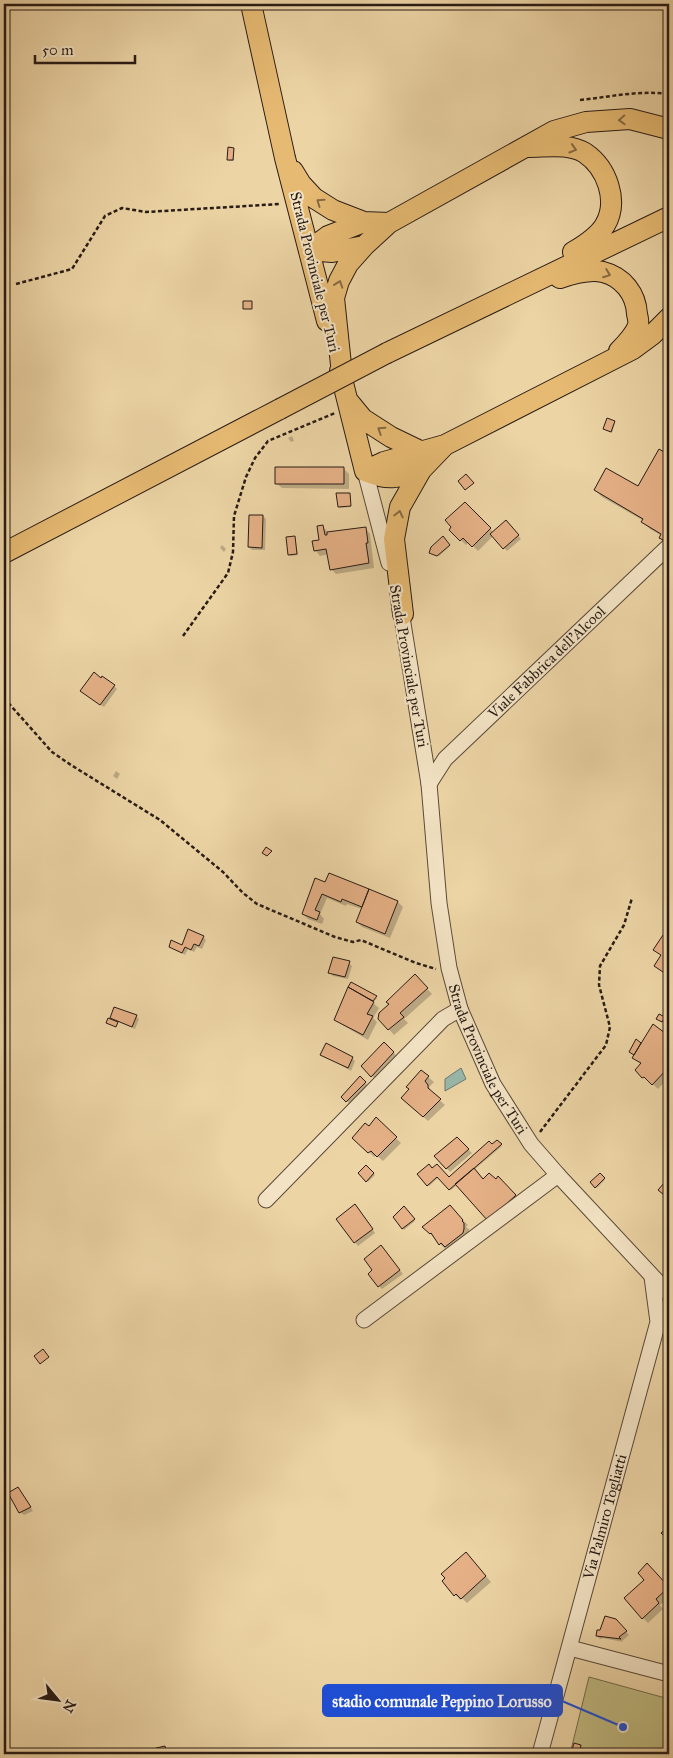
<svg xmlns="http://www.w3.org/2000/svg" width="673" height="1758" viewBox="0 0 673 1758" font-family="'IM FELL Great Primer',serif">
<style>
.green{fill:#c0ba81;stroke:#746a4b}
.water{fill:#99b8ab;stroke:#6c796f}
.shadow{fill:#0003}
.building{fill:#e5b086;stroke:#281b15}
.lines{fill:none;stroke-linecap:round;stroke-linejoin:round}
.minor-casing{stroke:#594939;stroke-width:17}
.major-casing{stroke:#281b15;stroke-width:22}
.path{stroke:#281b15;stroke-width:2.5;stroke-dasharray:4 2.5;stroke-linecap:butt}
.minor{stroke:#f3e3c4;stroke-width:15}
.major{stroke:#e6ba72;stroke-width:20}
.major-bridge-casing{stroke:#281b15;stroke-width:22;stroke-linecap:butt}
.major-bridge{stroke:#e6ba72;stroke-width:20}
.oneway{stroke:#876a44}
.labels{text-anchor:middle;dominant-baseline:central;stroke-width:4;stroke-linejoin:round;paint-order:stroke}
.street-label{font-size:15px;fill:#281b15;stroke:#f3e3c4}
.leader{fill:none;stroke:#1d4ed8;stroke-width:2}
.callout-dot{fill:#1d4ed8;stroke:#f3e3c4;stroke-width:2}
.callout{fill:#1d4ed8;stroke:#1d4ed8;stroke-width:2}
.callout-label{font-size:16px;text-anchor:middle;font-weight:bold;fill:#fff}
</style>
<rect width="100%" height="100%" fill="#ecd4a5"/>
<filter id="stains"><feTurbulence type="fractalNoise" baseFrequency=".004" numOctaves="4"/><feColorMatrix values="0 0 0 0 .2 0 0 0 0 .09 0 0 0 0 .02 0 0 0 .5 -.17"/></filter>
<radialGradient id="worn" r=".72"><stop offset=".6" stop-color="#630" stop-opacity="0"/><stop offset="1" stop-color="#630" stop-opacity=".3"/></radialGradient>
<path class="green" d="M589 1677 669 1699V1754H570Z"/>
<path class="water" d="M461 1068 466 1079 445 1091V1079Z"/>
<path class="shadow" d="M234 149V161H229L228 159Z
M4 150 9 155 4 159Z
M614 422 615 423 612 433 605 429Z
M292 436 294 441 291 442 288 438Z
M659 451 669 457V545L661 537 662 536 650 529 643 522 644 521 602 497 595 490 638 487Z
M344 469 349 474V489L282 488 276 483Z
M349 494 351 507 340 508 339 507Z
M465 504 493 532 509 525 521 539 507 551 493 536 478 551 469 542 466 545 451 530Z
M263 516 266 519 265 550H252L249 547Z
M323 527 328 532 365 528 370 534 374 568 336 574 331 569 329 554 320 556 315 550 321 541Z
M295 537 298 555 291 556 289 555Z
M443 538 450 546 439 556 432 554Z
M222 545 226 549 224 552 220 548Z
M114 686 117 689 104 707 85 694Z
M116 771 120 774 117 779 113 776Z
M316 880 398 902 403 907 390 938 362 927 357 922 362 909 347 904 346 906 327 898 320 914 324 919 322 924 308 919 303 914Z
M203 937 206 940 202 949 197 947 194 952 188 949 185 955 170 947H182Z
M349 963 352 966 348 979 333 976 330 972Z
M415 976 432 994 404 1019 408 1023 394 1035 379 1018Z
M352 983 377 998 373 1003 379 1008 373 1018 377 1022 368 1040 341 1024 335 1019Z
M136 1016 139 1019 135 1029 115 1020 111 1017Z
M653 1025 669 1037V1051L667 1053 669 1056V1077L658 1089 637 1070 642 1065 633 1058 635 1055 631 1053 640 1044 641 1045Z
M384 1044 397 1056 375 1079 363 1066Z
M322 1054 352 1058 355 1061 351 1071Z
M422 1072 434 1082 429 1087 432 1093 445 1105 428 1121 408 1103Z
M360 1077 368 1086 350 1104 343 1097Z
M376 1119 401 1143 383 1161 376 1155 374 1157 354 1138 369 1128Z
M457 1138 472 1153 450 1172 436 1156Z
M497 1141 502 1146 474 1170 483 1180H496L498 1178 520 1201 493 1225 457 1185 451 1190 439 1177 429 1186 418 1174 432 1169 449 1178Z
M366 1167 375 1175 368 1182 360 1173Z
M600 1174 605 1180 597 1188 592 1182Z
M449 1206 468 1225 466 1227 469 1229V1235L451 1252 447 1247 445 1249 424 1227Z
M404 1208 415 1221 404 1230 395 1218Z
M358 1209 375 1233 358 1246 337 1219Z
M384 1250 403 1274 382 1289 379 1286Z
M18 1488 33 1511 24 1515 20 1512Z
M471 1559 491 1582 467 1603 462 1598 460 1600 443 1581Z
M648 1565 669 1588V1597L660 1605 663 1609 648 1623 643 1618Z
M615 1620 629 1635 622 1641 623 1642 602 1638V1639H600L597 1636Z"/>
<path class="building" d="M228 147 234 148 233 160H227Z
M243 301H252V309H243Z
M607 418 615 421 611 432 603 429Z
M659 449 669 455V536L667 542 659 538 661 534 641 522 643 519 594 490 606 468 638 486Z
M275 467H344V484H275Z
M466 474 474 483 465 490 458 481Z
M336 493H350L351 506 338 507Z
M465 502 491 528 472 547 463 538 460 541 449 530 451 527 445 520Z
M249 515H263L262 548 248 547Z
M506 520 519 535 503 549 490 534Z
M323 525 325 535H327V532L366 527 368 543H366L369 563 330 570 326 549 314 551 312 541 319 540 317 526Z
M295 536 297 554 288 555 286 537Z
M443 536 450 545 437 556 429 553 431 547Z
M94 672 101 678 102 676 115 685 100 705 80 691Z
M266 847 272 851 267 856 262 853Z
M329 873 369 889 362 907 342 899 341 902 322 894 315 910 320 912 317 920 302 914 315 878 325 882Z
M369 889 398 901 385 934 356 922Z
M188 929 204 936 199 946 194 944 191 950 185 947 182 953 169 947 171 940 182 945Z
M663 935 669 940V976L654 966 661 955 653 950Z
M333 957 350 961 345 977 328 973Z
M415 974 428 988 400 1013 404 1017 388 1030 378 1019 379 1013 389 1004 386 1002Z
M351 982 377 996 373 1001 348 987Z
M348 987 374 1002 367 1014 373 1016 363 1035 334 1020Z
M114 1007 137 1015 132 1027 110 1018Z
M659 1014 665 1017 662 1022 656 1019Z
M108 1018 118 1022 116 1027 106 1023Z
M653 1024 669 1036V1047L667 1043 663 1048 666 1051 664 1052 669 1057V1067L652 1085 644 1077 642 1078 635 1070 641 1063 632 1058Z
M636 1039 641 1043 634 1055 629 1052Z
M384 1042 394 1052 371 1077 361 1066Z
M326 1043 353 1057 348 1068 320 1055Z
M421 1070 429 1076 425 1081 428 1085V1088L441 1099 423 1117 401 1098 409 1089 406 1087Z
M360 1076 366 1082 346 1102 341 1097Z
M376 1117 397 1137 377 1157 371 1151 368 1153 352 1138 365 1123 369 1126Z
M457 1137 469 1149 446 1169 434 1156Z
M497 1140 502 1144 449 1190 437 1177 427 1186 417 1174 429 1164 432 1168 437 1164 449 1177 489 1141 492 1144Z
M366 1165 374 1173 366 1182 358 1173Z
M474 1168 483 1179 489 1173 496 1179 498 1176 516 1195 488 1221 455 1184Z
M600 1173 605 1178 595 1188 590 1182Z
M665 1182 669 1186V1190L664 1195 658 1190Z
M355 1204 373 1229 354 1243 336 1219Z
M450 1205 463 1220 462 1221 464 1223V1229L463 1233 445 1247 441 1243 439 1245 431 1233 430 1234 422 1227Z
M404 1206 415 1219 402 1229 393 1217Z
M381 1245 400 1270 378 1287 368 1274 372 1270 364 1259Z
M43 1349 49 1357 40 1364 34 1356Z
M18 1487 31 1507 19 1513 8 1493Z
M669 1526V1534L665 1537 661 1533Z
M466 1552 486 1576 461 1599 456 1594 454 1596 442 1581 445 1578 441 1574Z
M647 1563 669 1587 656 1599 659 1603 642 1619 624 1598 644 1580 638 1573Z
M605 1616 616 1619 627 1631 619 1637 621 1639 596 1636 597 1630H600Z
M574 1743 581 1745 579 1754H571Z
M165 1746 167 1754H158L156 1748Z"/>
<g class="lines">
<defs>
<g id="minor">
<path d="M365 471 389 563"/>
<path id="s1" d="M400 605 429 784 439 903 449 968 460 1009 493 1084 531 1144 558 1175 669 1294"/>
<path id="s2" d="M429 784 445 759 669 546"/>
<path d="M266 1200 443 1019 460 1009"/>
<path d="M364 1320 558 1175"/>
<path d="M570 1648 669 1674"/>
<path id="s3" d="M540 1754 658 1322 652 1277"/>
</g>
<path id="major" d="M251 4 285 158 327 321
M529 147C547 147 569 143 585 153 607 168 619 201 605 225 598 237 585 245 573 252
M293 171 301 184 314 198 333 210 364 222 389 223
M309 250 328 236 364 222
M309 250 332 252 364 246
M560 278C572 274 590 269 603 272 623 277 636 294 637 314 638 318 639 322 638 326 634 336 626 344 619 351
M387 353 669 217
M340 371 365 471
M343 384 334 298 339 281 348 264 364 246 389 223 554 131 586 122 630 119 669 129
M349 402 363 419 391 437 420 451
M365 471 384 462 445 445 633 349 652 335 669 318
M365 471C389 481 397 478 421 470
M4 553 280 409
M403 614 394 539 400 507 421 470 445 445"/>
</defs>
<use href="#minor" class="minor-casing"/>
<use href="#major" class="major-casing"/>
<path class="path" d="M580 100C610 97 639 90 669 94
M16 284 72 269 105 216 122 208 146 212 280 204
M183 636 228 573 233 552 234 516 246 477 255 458 268 441 335 413
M4 698 52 752 71 765 160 820 223 872 243 893 257 904 335 937 353 942 361 940 416 963 436 969
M540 1132 606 1045 610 1027 599 985 600 966 624 925 632 898"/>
<use href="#minor" class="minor"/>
<use href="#major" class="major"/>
<defs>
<path id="major-bridge" d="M280 409 387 353"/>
</defs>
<use href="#major-bridge" class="major-bridge-casing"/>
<use href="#major-bridge" class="major-bridge"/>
</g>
<defs><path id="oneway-chevron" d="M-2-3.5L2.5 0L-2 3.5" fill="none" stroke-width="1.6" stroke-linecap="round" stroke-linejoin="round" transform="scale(1.25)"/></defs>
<g class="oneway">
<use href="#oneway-chevron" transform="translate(622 120) rotate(177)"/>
<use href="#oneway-chevron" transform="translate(573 149) rotate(17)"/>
<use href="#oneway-chevron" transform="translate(320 202) rotate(-145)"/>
<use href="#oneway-chevron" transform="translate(607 274) rotate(21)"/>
<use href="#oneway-chevron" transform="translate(339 284) rotate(-71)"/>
<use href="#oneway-chevron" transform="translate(381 430) rotate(-147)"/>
<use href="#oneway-chevron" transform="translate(399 514) rotate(-77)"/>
</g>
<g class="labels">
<g class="street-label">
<text transform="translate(315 272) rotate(76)">Strada Provinciale per Turi</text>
<text stroke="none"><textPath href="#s2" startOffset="170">Viale Fabbrica dell'Alcool</textPath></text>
<text transform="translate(409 666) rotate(80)">Strada Provinciale per Turi</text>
<text stroke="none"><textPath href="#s1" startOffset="466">Strada Provinciale per Turi</textPath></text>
<text stroke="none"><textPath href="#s3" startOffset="246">Via Palmiro Togliatti</textPath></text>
</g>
</g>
<path class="leader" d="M623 1727L562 1701"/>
<circle class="callout-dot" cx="623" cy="1727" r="5"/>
<rect class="callout" x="323" y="1685" width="239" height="31" rx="5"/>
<g class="callout-label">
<text x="442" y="1707">stadio comunale Peppino Lorusso</text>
</g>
<rect width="673" height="1758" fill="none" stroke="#ecd4a5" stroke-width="20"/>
<rect x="5" y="5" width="663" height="1748" fill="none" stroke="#281b15" stroke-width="2.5"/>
<rect x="10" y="10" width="653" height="1738" fill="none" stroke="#281b15"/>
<g transform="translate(58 1700) rotate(119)" stroke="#f3e3c4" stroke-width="4" paint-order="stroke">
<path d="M0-4L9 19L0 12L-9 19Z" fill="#281b15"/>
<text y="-8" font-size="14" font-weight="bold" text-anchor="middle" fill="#281b15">N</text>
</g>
<path d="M35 55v8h100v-8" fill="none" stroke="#281b15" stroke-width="2.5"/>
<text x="42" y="55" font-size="15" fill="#281b15" stroke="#f3e3c4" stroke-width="4" paint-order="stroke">50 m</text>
<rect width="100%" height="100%" filter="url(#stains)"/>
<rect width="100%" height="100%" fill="url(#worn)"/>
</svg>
